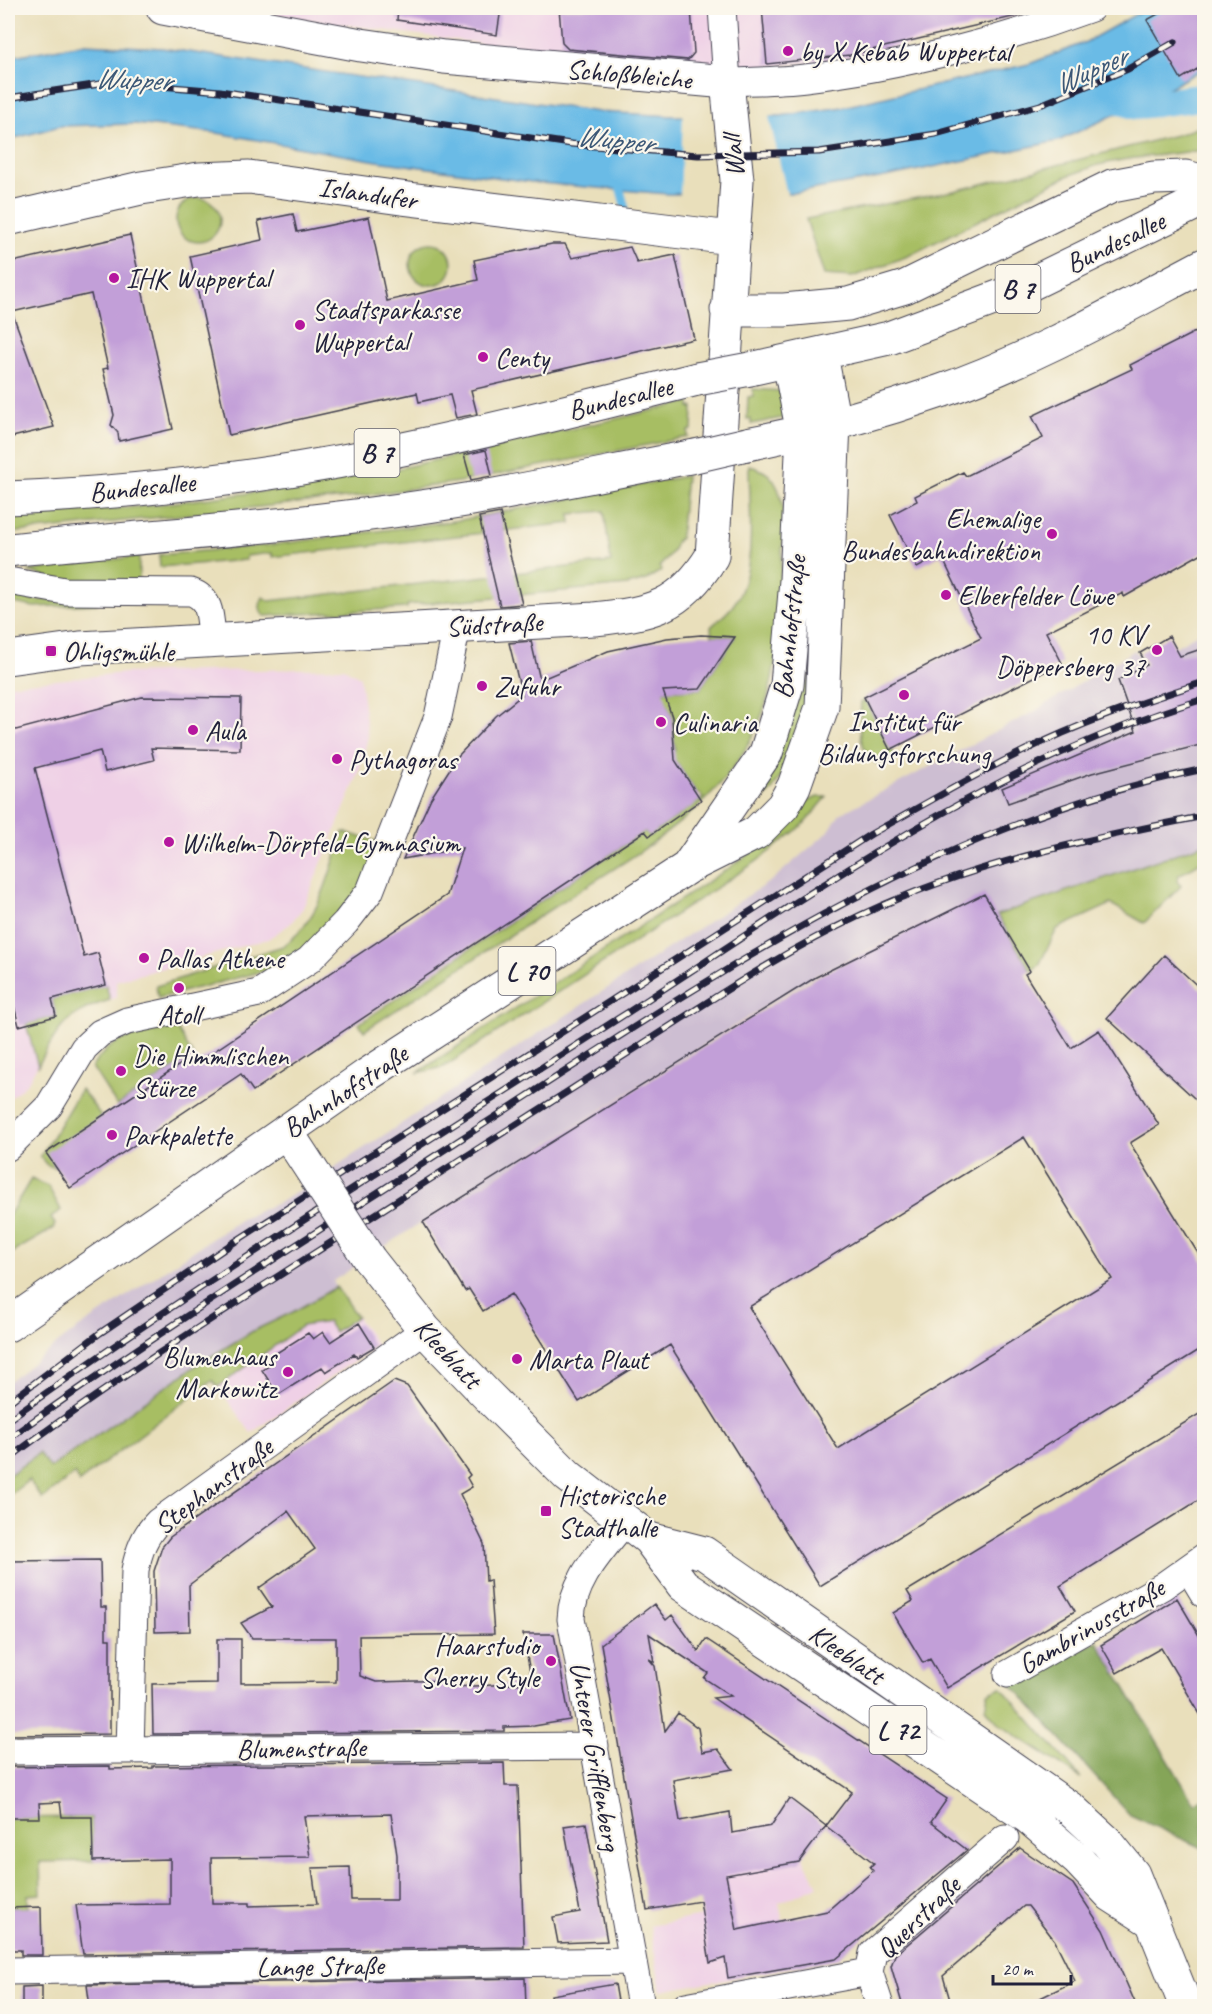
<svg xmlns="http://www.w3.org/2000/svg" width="1212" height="2014" viewBox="0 0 1212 2014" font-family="Caveat,sans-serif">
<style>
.built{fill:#efd0e6}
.industrial{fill:#cdbed2}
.green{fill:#a7be63;stroke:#64704f;stroke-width:1.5}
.forest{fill:#85a559;stroke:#54644a;stroke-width:1.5}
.water{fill:#6bbbe6;stroke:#466e90;stroke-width:1.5}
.pier{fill:#e9dfbb}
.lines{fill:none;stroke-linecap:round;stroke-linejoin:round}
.stream{stroke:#6bbbe6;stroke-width:8}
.canal{stroke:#6bbbe6;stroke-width:27}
.building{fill:#c29fd8;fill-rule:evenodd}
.street-casing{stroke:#403e4e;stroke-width:29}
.secondary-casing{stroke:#403e4e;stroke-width:35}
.primary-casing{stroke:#403e4e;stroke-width:35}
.street{stroke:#fff;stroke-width:27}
.secondary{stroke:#fff;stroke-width:33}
.primary{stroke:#fff;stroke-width:33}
.rail-casing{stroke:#22223b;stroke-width:7}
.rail{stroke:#fbf7ec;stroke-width:4.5;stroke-dasharray:14;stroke-linecap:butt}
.primary-bridge-casing{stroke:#403e4e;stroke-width:35;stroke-linecap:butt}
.primary-bridge{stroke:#fff;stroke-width:33}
.poi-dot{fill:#b5179e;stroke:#fbf7ec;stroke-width:2}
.labels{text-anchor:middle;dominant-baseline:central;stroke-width:4.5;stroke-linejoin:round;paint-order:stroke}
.shield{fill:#fbf7ec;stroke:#636270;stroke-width:1.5}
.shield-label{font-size:27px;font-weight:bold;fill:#22223b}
.poi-label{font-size:28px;fill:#22223b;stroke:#fbf7ec;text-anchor:start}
.street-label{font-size:28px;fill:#22223b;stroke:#fbf7ec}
.water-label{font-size:30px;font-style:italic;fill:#3c5877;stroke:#fbf7ec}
</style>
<rect width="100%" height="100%" fill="#fbf7ec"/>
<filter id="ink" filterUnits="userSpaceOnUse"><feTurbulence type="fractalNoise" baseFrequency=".0167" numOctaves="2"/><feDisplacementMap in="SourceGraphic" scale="12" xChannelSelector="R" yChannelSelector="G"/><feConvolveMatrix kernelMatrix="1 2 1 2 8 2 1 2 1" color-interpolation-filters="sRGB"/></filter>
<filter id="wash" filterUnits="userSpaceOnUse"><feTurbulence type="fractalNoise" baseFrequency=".008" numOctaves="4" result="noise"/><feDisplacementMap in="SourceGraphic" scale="24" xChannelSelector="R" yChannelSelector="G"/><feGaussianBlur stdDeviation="1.35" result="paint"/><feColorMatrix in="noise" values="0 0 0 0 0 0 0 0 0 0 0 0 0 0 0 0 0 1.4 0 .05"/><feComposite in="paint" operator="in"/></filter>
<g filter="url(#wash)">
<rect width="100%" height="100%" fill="#e9dfbb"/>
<path class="built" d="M224 8H1040L931 40 833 61 716 71 500 46Z
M344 668 360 677 368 737 358 775 303 908 290 924 268 939 116 981 117 997 73 1015 55 1036 27 1083 8 1100V685L124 673Z
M357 1317 377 1345 251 1433 218 1387 302 1325 329 1322 335 1331Z
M781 1822 808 1850 800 1852 818 1886 779 1903 791 1967 661 1991 650 1926 733 1910 731 1895 705 1899 694 1837Z"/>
<path class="industrial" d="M1204 630V844L997 915 984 894 814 976 405 1233 333 1281 336 1287 293 1312 253 1331 197 1365 49 1468 8 1476V1382L76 1330 241 1219 282 1201 378 1139 772 880 828 832 840 814 1035 711 1135 650 1145 665Z"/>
<path class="green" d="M1204 125V134L1201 135 1204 150 1127 159 1098 165 1067 176 908 256 852 277 824 275 806 219 954 191 1180 134Z
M176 220a22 22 0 1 1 44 0a22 22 0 1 1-44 0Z
M410 264a21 21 0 1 1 42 0a21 21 0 1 1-42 0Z
M753 389 782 391 787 417 751 424V419H747L748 397 753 396Z
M690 402V408L693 407 692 430 688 431V437L458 482 346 498 8 533V516L137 507 299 487 396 469Z
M749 465C755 468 764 470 769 475 791 497 782 539 781 567 778 620 780 677 757 727 717 814 630 857 554 907 490 948 427 990 364 1031L359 1024 645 831 649 836 703 798 700 793 697 794 670 753 675 750 672 716 661 691 700 689 735 637 712 636 711 627C718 620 728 613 734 604 758 571 749 504 749 465Z
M686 476 680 539 677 540 672 552 659 567 662 570 646 580 628 585 407 605V608L264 616C258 610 259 604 263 597L269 601 611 562 604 511 570 514 571 523 272 557V553L246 556V560L160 567 159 555 271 545 461 520Z
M139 556V581H61L28 571Z
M8 594 34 600 97 601V604L34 607 8 602Z
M803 674 807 675C808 681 810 688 809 694 808 715 781 792 761 799L760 795Z
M865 700 896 757 879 765C856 750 860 727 861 702Z
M818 797H827L803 825 756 862 444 1067 417 1073 729 868 764 843 804 802Z
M343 832 379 842 365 885 304 954 268 970 158 998 156 986 283 946C321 920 329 873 343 832Z
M1204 844V860L1179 875 1177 881 1181 886 1144 923 1111 904 1057 929 1039 965 1031 971 997 915Z
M106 985 110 1000C66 1013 59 1027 38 1066L26 1024 56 1016 52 999Z
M177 1028 193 1056 117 1106 92 1067C113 1033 141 1035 177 1028Z
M81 1089 102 1117 57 1168 47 1165 40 1157Z
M31 1179 48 1186 61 1210 51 1218 55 1224 53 1229 8 1255V1217Z
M336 1287 357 1317 334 1332 328 1322 302 1326 218 1387 212 1380 79 1482 75 1474 42 1499 29 1480 8 1496V1476L39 1453 50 1468 197 1365 253 1331 293 1312Z
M1001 1687 1081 1778 1000 1725 985 1708 988 1693Z
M92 1817 93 1861 40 1862 41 1894 28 1895V1908H8V1818Z"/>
<path class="forest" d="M1097 1641 1194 1803 1204 1797V1849L1130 1815 1010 1683Z"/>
<path class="water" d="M1147 8H1204V68L1155 96 1058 141 885 177 793 193 668 194 539 183 377 161 217 133 135 124 60 126 8 140V57L84 44 162 48 599 112 674 116H780L843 107 1029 64 1086 42Z"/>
<path class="pier" d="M683 113H771L769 117 787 194 790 196 680 197Z"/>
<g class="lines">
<path class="stream" d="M620 188 625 207"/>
<path class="canal" d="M1102 94 1135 106 1197 98"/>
</g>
<g id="blocks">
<path class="building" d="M398 8H501L497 35 397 20Z
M559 8H691L694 53 688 60 568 49 562 43Z
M762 8H1016L1017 16 850 55 767 64Z
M1169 8H1204V65L1181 79 1147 20Z
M293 214 297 232 369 217 387 301 478 280 474 260 552 244H565L572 258 630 247 637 263 675 255 694 339 471 390 477 414 456 418 450 395 419 402 417 393 229 435 190 256 262 240 258 221Z
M130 235 173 429 119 441 118 433 111 425 114 415 103 369 108 368 91 294 12 312 54 427 8 438V263Z
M1197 331 1199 334 1204 331V552L1124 597 1123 593 1046 632 1062 663 890 750 864 697 981 638 941 555 917 568 890 515 917 501 915 496 963 472 966 476 1043 438 1032 416 1132 369 1130 365Z
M486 450 492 476 471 480 464 455Z
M500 513 522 604 500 606 479 517Z
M701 635 735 637 700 689 663 691 672 717 675 760 701 800 649 836 645 831 253 1091 241 1074 70 1188 46 1153 193 1056 198 1062 447 895 462 848 403 859 431 798 458 756 496 716 522 695 509 643 531 641 540 680 608 651 667 638Z
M1169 636 1180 656 1204 648V744L1092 773 1008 803 1002 788 1136 731 1118 680 1147 665 1140 653Z
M142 697 241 698 240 750 151 748 154 760 105 772 100 751 35 768 84 957 98 953 106 985 52 999 56 1016 19 1026 8 981V732Z
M984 894 1030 971 1025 974 1071 1048 1099 1030 1159 1125 1130 1143 1204 1263V1347L820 1586 670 1345 579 1402 511 1294 483 1311 469 1289 465 1291 423 1222 816 977ZM1024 1137 1112 1279 838 1449 749 1307Z
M1164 955 1204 992V1107L1107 1018Z
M359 1323 374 1347 357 1357 354 1354 326 1372 322 1367 278 1395 262 1370 274 1363 270 1357 308 1333 313 1339 323 1332 330 1342Z
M394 1381 407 1386 470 1475 467 1478 472 1487 460 1494 484 1544 486 1581 490 1580 494 1634 359 1636 360 1676 376 1682 454 1680 455 1687 532 1683 523 1634H554L570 1720 534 1726 504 1727V1731L153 1734 152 1684 217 1683V1639H241V1683L336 1682V1638H252L241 1623 272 1607 259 1588 315 1549 288 1511 189 1585 190 1631 155 1632 154 1571 162 1547 170 1537Z
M1204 1411V1497L1060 1586 1075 1611 947 1688 930 1659 923 1663 893 1613 913 1601 907 1591Z
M100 1560 101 1607H106V1639H110V1734L8 1735V1561Z
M1177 1598 1204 1644V1721L1161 1648 1117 1673 1101 1645Z
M654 1604 666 1620 672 1615 698 1651 706 1639 947 1799 931 1822 967 1850 836 1959 728 1978 725 1958 710 1963 700 1901 647 1910 601 1644ZM649 1634 708 1673 704 1678 731 1696 713 1698 852 1792 826 1826 789 1798 771 1826 732 1833 730 1812 680 1821 673 1780 733 1769 718 1749 702 1752 698 1728 678 1713 665 1731 655 1666 649 1659 654 1662ZM826 1826 874 1863 870 1867 873 1871 827 1911 737 1930 726 1875 799 1862Z
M504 1763 505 1786H518L524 1947 83 1954 76 1905 170 1904V1859L93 1861 92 1817H62L60 1802 39 1803 40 1818H8V1767L110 1766V1769L153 1768V1766ZM391 1814 397 1855V1900H351L350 1867 312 1868 317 1904 249 1906V1903H212L211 1858 310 1857 304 1816Z
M586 1823 607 1941 558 1943 553 1917 580 1912 564 1826Z
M1020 1848 1073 1884 1103 1930 1137 2007H1022L1075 1981 1055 1941 1028 1906H1024L943 1976 952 2007H903L891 1966 895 1955Z
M41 1907 42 1955H21V1950H8V1908Z
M525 1978 526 2007H90L87 1985Z
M615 1984 619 2007H552L551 1995Z
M42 1986V2007H22V1987Z"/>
</g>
</g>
<g filter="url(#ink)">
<use href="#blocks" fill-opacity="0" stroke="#403e4e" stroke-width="1.5"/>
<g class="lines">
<defs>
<path id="street" d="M722 8 727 82C753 81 780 81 805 78 898 68 1004 40 1091 8
M8 581 65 591 191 592C212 599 210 619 212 639
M8 1147 49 1106 84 1048 100 1033 127 1021 259 993 309 960 346 922 370 891 438 717 457 627
M625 1521C602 1551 572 1580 571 1619L641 2006
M1189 1569 1204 1594
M1008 1674 1163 1586 1204 1557
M130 1750 135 1570C139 1551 144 1536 158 1522L425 1330
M8 1751 595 1746
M8 1971 632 1961
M686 2006 869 1972
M880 2006 869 1972 873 1953 1005 1838"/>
<path id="secondary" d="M8 219 141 188 199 179 249 177 401 198 731 238
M727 310H784L848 304 905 287 1112 186 1154 178 1186 177 1204 182
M8 658 80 648 594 619C651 613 680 608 712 556L737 180 727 82 444 57 361 45 163 8"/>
<path id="primary" d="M750 369 889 338 1020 289 1204 199
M747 444C813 431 878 413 941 391 1033 359 1119 310 1204 265
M8 498C149 492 293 474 431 443 520 424 609 401 697 379
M8 550C162 535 318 525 472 499 546 486 621 470 695 456
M689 865 766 753 787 685 796 580 803 433 789 362
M286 1131 316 1177
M369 1259 425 1330 485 1393 568 1476 649 1539 683 1585 1028 1817 1078 1860 1111 1895 1150 1920
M8 1325 367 1075 688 867 756 833 783 806 794 786 822 707 834 423 821 355
M649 1539 704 1553 1071 1809 1107 1842 1133 1874 1186 2006"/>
</defs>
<use href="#street" class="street-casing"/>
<use href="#secondary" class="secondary-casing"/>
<use href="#primary" class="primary-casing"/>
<use href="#street" class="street"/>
<use href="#secondary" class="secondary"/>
<use href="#primary" class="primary"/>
<defs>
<path id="rail" d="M8 98 113 82 220 91 571 144 698 155 819 152 936 134 1040 105 1128 69 1175 42
M8 1403 100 1333 233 1243 871 834C929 802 985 768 1045 741 1097 717 1151 699 1204 682
M8 1420C207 1278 414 1150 619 1018 805 898 990 762 1204 699
M8 1439C156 1332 311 1236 464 1137 698 986 927 825 1204 769
M8 1459C140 1360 282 1275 421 1185 496 1137 572 1089 647 1041 717 996 786 950 861 915 970 864 1087 839 1204 816"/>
</defs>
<use href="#rail" class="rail-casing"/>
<use href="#rail" class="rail"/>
<defs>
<path id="primary-bridge" d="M697 379 750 369
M695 456 747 444
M316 1177 369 1259"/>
</defs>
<use href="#primary-bridge" class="primary-bridge-casing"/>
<use href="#primary-bridge" class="primary-bridge"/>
</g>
</g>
<g class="poi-dot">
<circle cx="788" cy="51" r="6"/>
<circle cx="114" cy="278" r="6"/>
<circle cx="300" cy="325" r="6"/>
<circle cx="483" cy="357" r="6"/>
<circle cx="1052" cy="534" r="6"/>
<circle cx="946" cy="595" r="6"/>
<circle cx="1157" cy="650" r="6"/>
<rect x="45" y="645" width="12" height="12" rx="3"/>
<circle cx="482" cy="686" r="6"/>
<circle cx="904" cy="695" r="6"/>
<circle cx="661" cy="722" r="6"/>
<circle cx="193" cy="730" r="6"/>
<circle cx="337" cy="759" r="6"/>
<circle cx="169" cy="842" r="6"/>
<circle cx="144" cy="958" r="6"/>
<circle cx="179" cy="988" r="6"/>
<circle cx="121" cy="1071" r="6"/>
<circle cx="112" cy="1135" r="6"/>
<circle cx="517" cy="1359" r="6"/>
<circle cx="288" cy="1372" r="6"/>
<rect x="540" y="1505" width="12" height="12" rx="3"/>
<circle cx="551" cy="1661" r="6"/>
</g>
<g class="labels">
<g class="shield">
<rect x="995.5" y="265" width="45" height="48" rx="4.5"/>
<rect x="354.5" y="429" width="45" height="48" rx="4.5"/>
<rect x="498.5" y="947" width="57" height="48" rx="4.5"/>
<rect x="869.5" y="1706" width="57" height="48" rx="4.5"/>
</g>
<g class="shield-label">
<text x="1018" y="289">B 7</text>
<text x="377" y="453">B 7</text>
<text x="527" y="971">L 70</text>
<text x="898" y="1730">L 72</text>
</g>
<g class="poi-label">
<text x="800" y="51">by X Kebab Wuppertal</text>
<text x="126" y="278">IHK Wuppertal</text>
<text x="312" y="309">Stadtsparkasse<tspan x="312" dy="32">Wuppertal</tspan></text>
<text x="495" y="357">Centy</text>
<text x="1040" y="518" text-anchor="end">Ehemalige<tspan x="1040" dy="32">Bundesbahndirektion</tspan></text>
<text x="958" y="595">Elberfelder Löwe</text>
<text x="1145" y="634" text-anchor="end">10 KV<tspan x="1145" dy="32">Döppersberg 37</tspan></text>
<text x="63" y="651">Ohligsmühle</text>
<text x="494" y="686">Zufuhr</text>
<text x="904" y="721" text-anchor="middle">Institut für<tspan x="904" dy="32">Bildungsforschung</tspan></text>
<text x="673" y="722">Culinaria</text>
<text x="205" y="730">Aula</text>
<text x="349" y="759">Pythagoras</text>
<text x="181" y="842">Wilhelm-Dörpfeld-Gymnasium</text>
<text x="156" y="958">Pallas Athene</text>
<text x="179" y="1014" text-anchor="middle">Atoll</text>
<text x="133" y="1055">Die Himmlischen<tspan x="133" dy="32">Stürze</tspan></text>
<text x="124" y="1135">Parkpalette</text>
<text x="276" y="1356" text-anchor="end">Blumenhaus<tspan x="276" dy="32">Markowitz</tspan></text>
<text x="529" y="1359">Marta Plaut</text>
<text x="558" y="1495">Historische<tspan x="558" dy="32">Stadthalle</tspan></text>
<text x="539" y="1645" text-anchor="end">Haarstudio<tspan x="539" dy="32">Sherry Style</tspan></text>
</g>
<g class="street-label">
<text transform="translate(629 74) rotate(5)">Schloßbleiche</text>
<text transform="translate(733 156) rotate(-94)">Wall</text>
<text transform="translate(368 193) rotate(8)">Islandufer</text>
<text transform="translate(1115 242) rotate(-26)">Bundesallee</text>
<text transform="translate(620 398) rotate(-14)">Bundesallee</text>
<text transform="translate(142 487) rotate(-6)">Bundesallee</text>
<text transform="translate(494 624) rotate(-3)">Südstraße</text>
<text transform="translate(789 627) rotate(-84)">Bahnhofstraße</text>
<text transform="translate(345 1091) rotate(-34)">Bahnhofstraße</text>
<text transform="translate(448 1353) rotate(47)">Kleeblatt</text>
<text transform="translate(213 1486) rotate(-37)">Stephanstraße</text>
<text transform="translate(1091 1626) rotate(-30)">Gambrinusstraße</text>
<text transform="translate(847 1654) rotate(35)">Kleeblatt</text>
<text transform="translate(301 1748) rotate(-1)">Blumenstraße</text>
<text transform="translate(596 1756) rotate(80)">Unterer Grifflenberg</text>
<text transform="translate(918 1917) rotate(-44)">Querstraße</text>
<text transform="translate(320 1966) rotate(-1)">Lange Straße</text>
</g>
<g class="water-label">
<text transform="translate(1090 70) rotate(-24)">Wupper</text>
<text transform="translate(133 79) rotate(2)">Wupper</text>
<text transform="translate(615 139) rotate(6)">Wupper</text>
</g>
</g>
<rect width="1212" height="2014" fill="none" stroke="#fbf7ec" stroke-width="30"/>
<path d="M993 1975v9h78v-9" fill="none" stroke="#22223b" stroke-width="3"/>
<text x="1002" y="1975" font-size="18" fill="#22223b" stroke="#fbf7ec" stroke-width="4.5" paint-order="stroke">20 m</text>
</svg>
